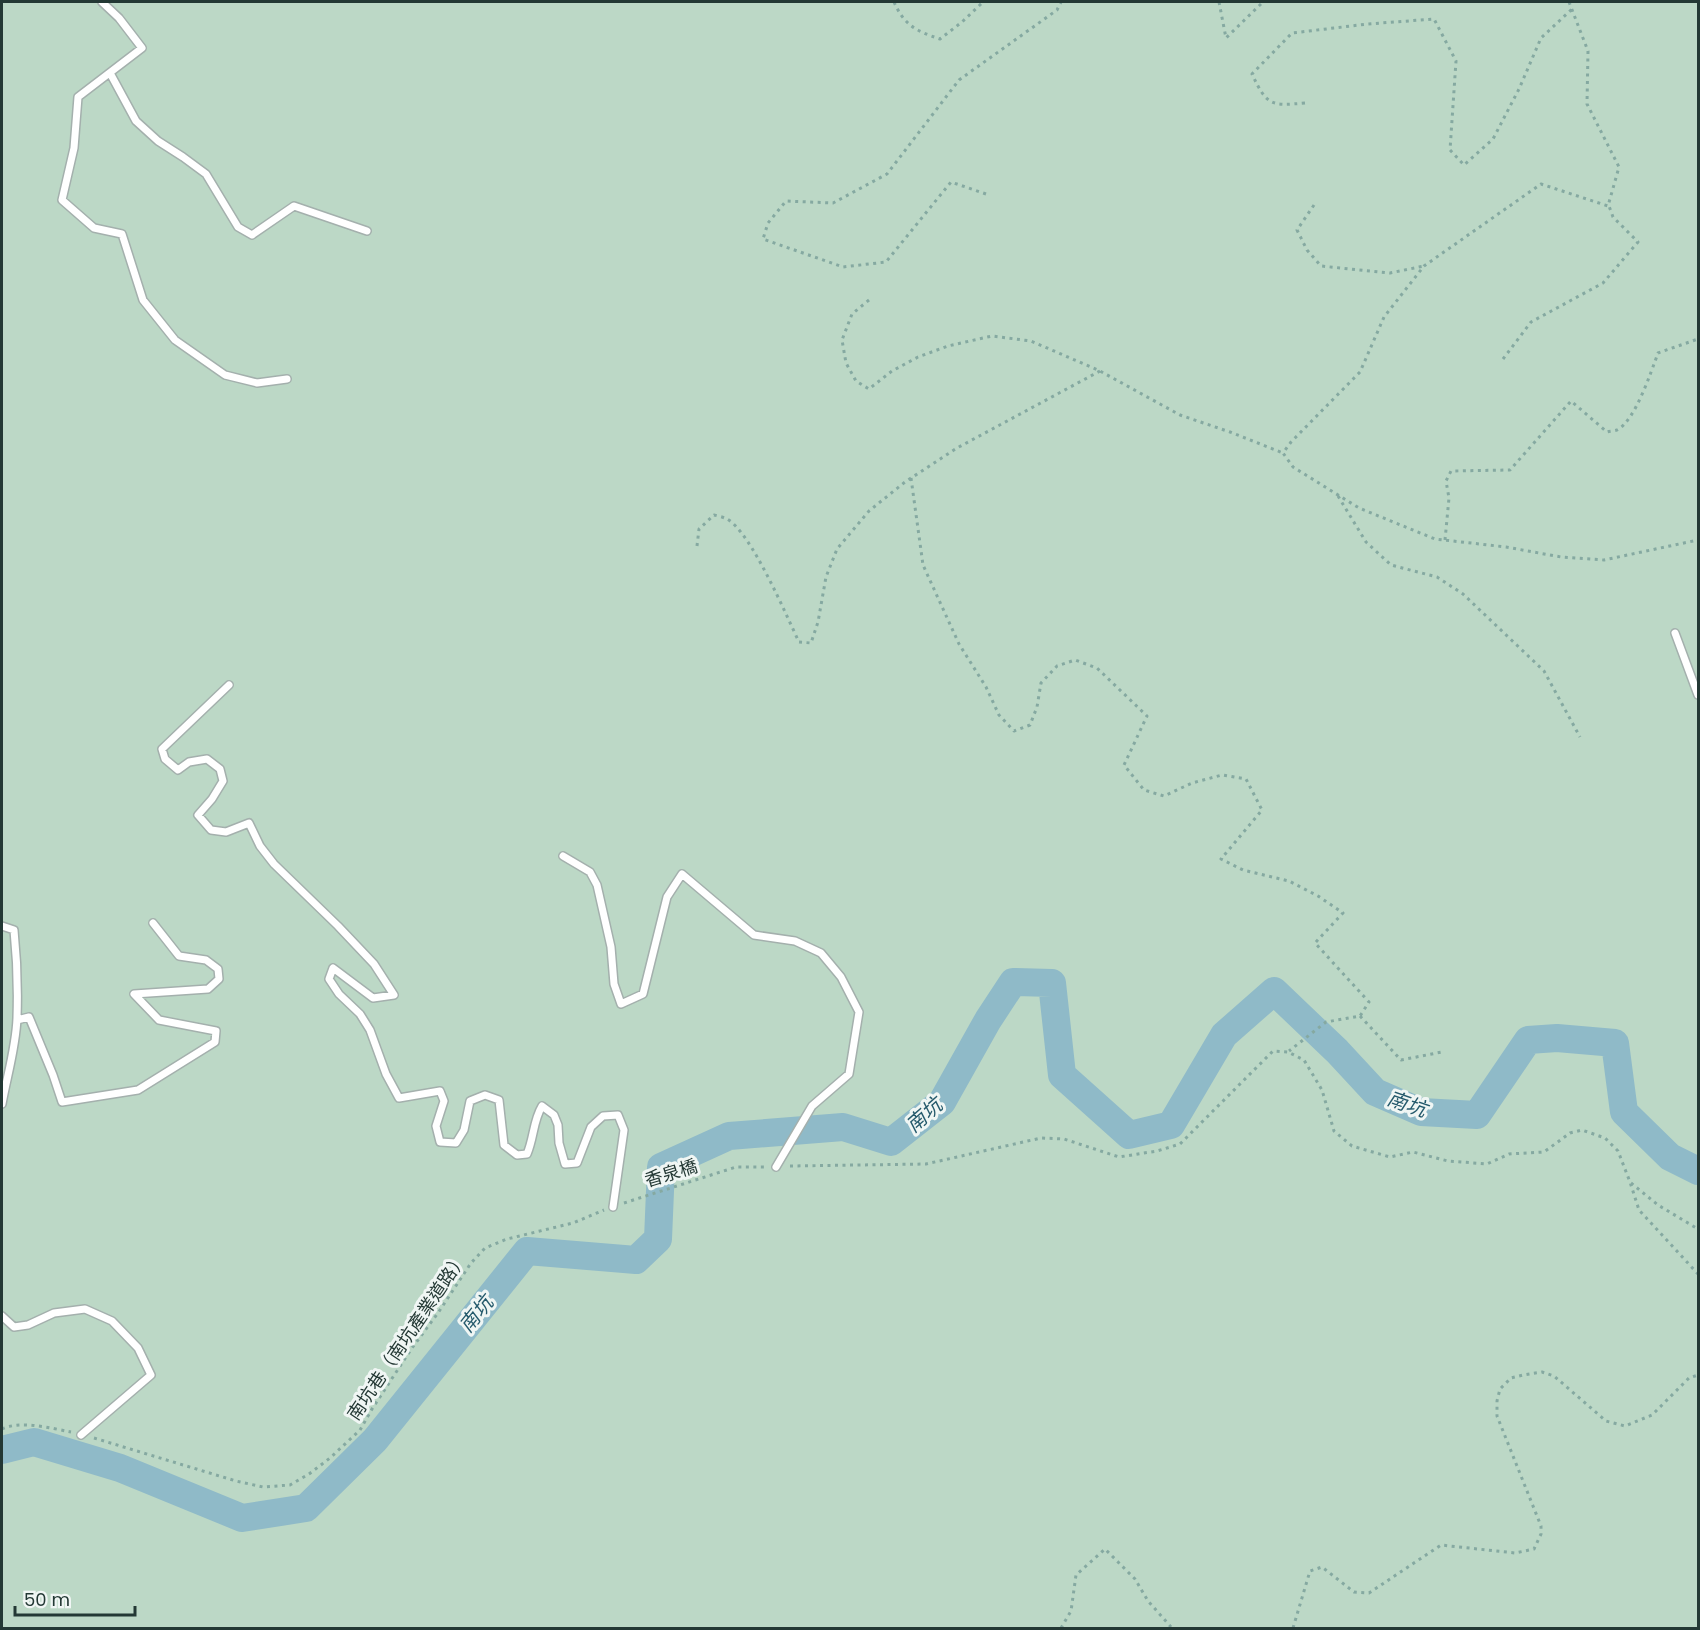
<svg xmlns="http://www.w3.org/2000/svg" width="1700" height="1630" viewBox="0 0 1700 1630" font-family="Poppins,'Noto Sans TC',sans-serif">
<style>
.green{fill:#bcd8c6}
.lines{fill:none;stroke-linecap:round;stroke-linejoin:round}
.river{stroke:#8fbac8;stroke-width:28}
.service-casing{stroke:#a4b0ad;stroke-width:10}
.path{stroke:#85a9a1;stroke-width:3;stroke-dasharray:3 4.5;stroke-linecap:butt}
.service{stroke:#fff;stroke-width:7}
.labels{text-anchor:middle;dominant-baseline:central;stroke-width:6;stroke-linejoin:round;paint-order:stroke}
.street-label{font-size:18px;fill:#233834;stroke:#f0f6f4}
.water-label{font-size:20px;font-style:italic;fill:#255a6c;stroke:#f0f6f4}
</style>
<rect width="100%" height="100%" fill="#e0e9e6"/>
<path class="green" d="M2 2H1698V1628H2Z"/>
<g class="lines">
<path class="river" d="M2 1450 34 1442 120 1468 242 1518 306 1508 375 1440 527 1251 636 1260 658 1239 661 1167 729 1136 843 1127 891 1142 942 1102 988 1020 1013 982 1052 983 1062 1075 1129 1135 1171 1125 1224 1035 1274 991 1337 1051 1375 1092 1421 1112 1477 1115 1528 1040 1557 1038 1615 1043 1624 1112 1670 1157 1698 1171"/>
<defs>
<path id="service" d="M102 2 119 18 142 48 78 97 74 148 62 200 94 228 122 234 143 300 175 340 225 375 257 383 287 379
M110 73 136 121 158 141 183 157 206 174 238 227 252 235 294 206 367 231
M1675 633 1698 695
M229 685 162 749 165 759 178 770 189 762 207 759 220 769 223 781 212 799 198 815 211 830 226 832 249 823 260 846 274 864 338 926 374 964 394 995 373 998 333 968 329 979 339 994 360 1014 370 1030 386 1074 399 1098 440 1091 444 1101 436 1126 440 1142 456 1143 464 1130 470 1101 485 1095 499 1100 504 1145 517 1155 527 1154C534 1138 533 1121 542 1106L554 1115 558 1125 559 1143 565 1164 577 1163 591 1127 603 1116 618 1115 624 1130 613 1207
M563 856 590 872 597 885 611 947 614 984 621 1004 643 994 667 897 682 874 754 935 795 941 821 953 841 977 859 1012 849 1074 812 1106 776 1167
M2 926 14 930C17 959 18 989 17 1018 16 1047 7 1076 2 1104
M17 1020 29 1017 53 1075 62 1102 138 1090 215 1042 216 1031 159 1020 134 994 208 989 219 979 218 969 206 960 179 956 153 923
M2 1316 14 1327 28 1325 54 1313 85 1309 112 1321 138 1348 151 1375 81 1435"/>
</defs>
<use href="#service" class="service-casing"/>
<path class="path" d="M894 2C904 25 916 31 940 39L962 22 983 2
M1219 2 1226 38 1263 2
M1569 2 1588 51 1587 104 1619 167 1608 206 1541 184 1424 266 1384 317 1360 372 1291 442 1283 453 1293 467 1359 508 1435 539 1506 547 1561 557 1604 560 1698 540
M1305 103C1271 106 1267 106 1252 74L1292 33 1368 24 1434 19 1456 61 1450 150 1464 165 1493 139 1519 89 1541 38 1572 9
M986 194 951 182 886 262 843 267 763 239 768 223 786 201 833 203 887 174 959 80 1057 10 1061 2
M1314 205 1297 230 1307 250 1321 266 1390 273 1424 266
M869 300 852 314 842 340 846 363 856 381 869 389 892 371 918 357 948 346 992 336 1031 341 1100 371 1180 415 1230 432 1283 453
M1503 359 1531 322 1603 283 1638 242 1613 217 1609 206
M911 478 923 565 959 644 986 687 999 715 1014 731 1030 725 1037 707 1041 683 1057 666 1075 660 1097 668 1147 716 1124 765 1144 790 1164 796 1192 783 1222 775 1246 779 1262 810 1221 859 1243 870 1289 881 1318 896 1343 913 1315 943 1369 1002 1360 1016 1326 1022 1289 1051
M1338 496 1366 542 1391 565 1437 577 1463 594 1544 671 1580 737
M1445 540 1449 498 1446 481 1451 471 1510 470 1571 401 1607 432C1610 431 1614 431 1617 430 1635 421 1651 372 1658 353L1698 339
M697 546 699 529 714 515C718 516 723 517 727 519 751 532 786 615 799 642L811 643 818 622 826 577 837 549 869 511 905 482 957 448 1100 371
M1360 1016 1401 1060 1442 1052
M790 1166 926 1164 1041 1138 1064 1139 1119 1157 1157 1151 1180 1144 1273 1051 1288 1052 1304 1060 1322 1090 1334 1131 1352 1146 1390 1157 1413 1152 1448 1161 1487 1164 1509 1154 1544 1152 1570 1133 1582 1130 1605 1138 1618 1151 1630 1182 1639 1210 1698 1274
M1631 1183 1658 1205 1698 1229
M624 1203 736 1167H765
M2 1429C21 1420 50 1428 71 1432
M94 1438 236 1481 263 1487 290 1485 309 1474 330 1458 360 1430 372 1409 412 1348 438 1313 471 1263 485 1248 507 1239 573 1223 604 1210
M1061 1628 1071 1611 1076 1575 1105 1549 1135 1579 1148 1601 1171 1627 1174 1628
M1293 1628 1310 1571 1322 1567 1354 1592 1369 1593 1441 1545 1515 1553 1534 1549 1541 1534V1526L1497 1416V1401L1500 1389 1511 1378 1523 1375 1542 1372 1554 1376 1606 1421 1625 1426 1652 1415 1689 1378 1698 1375"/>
<use href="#service" class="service"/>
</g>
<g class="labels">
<g class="street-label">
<text transform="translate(671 1173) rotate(-17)">香泉橋</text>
<text transform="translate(407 1336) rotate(-56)">南坑巷（南坑產業道路）</text>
</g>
<g class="water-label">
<text transform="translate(1407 1104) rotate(19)">南坑</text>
<text transform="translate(924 1115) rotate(-41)">南坑</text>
<text transform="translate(476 1314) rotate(-51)">南坑</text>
</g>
</g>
<rect width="1700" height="1630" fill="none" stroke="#233834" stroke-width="6"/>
<path d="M15 1606v9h120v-9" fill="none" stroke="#233834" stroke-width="3"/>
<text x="24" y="1606" font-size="18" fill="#233834" stroke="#f0f6f4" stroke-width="4.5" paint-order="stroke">50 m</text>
</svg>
